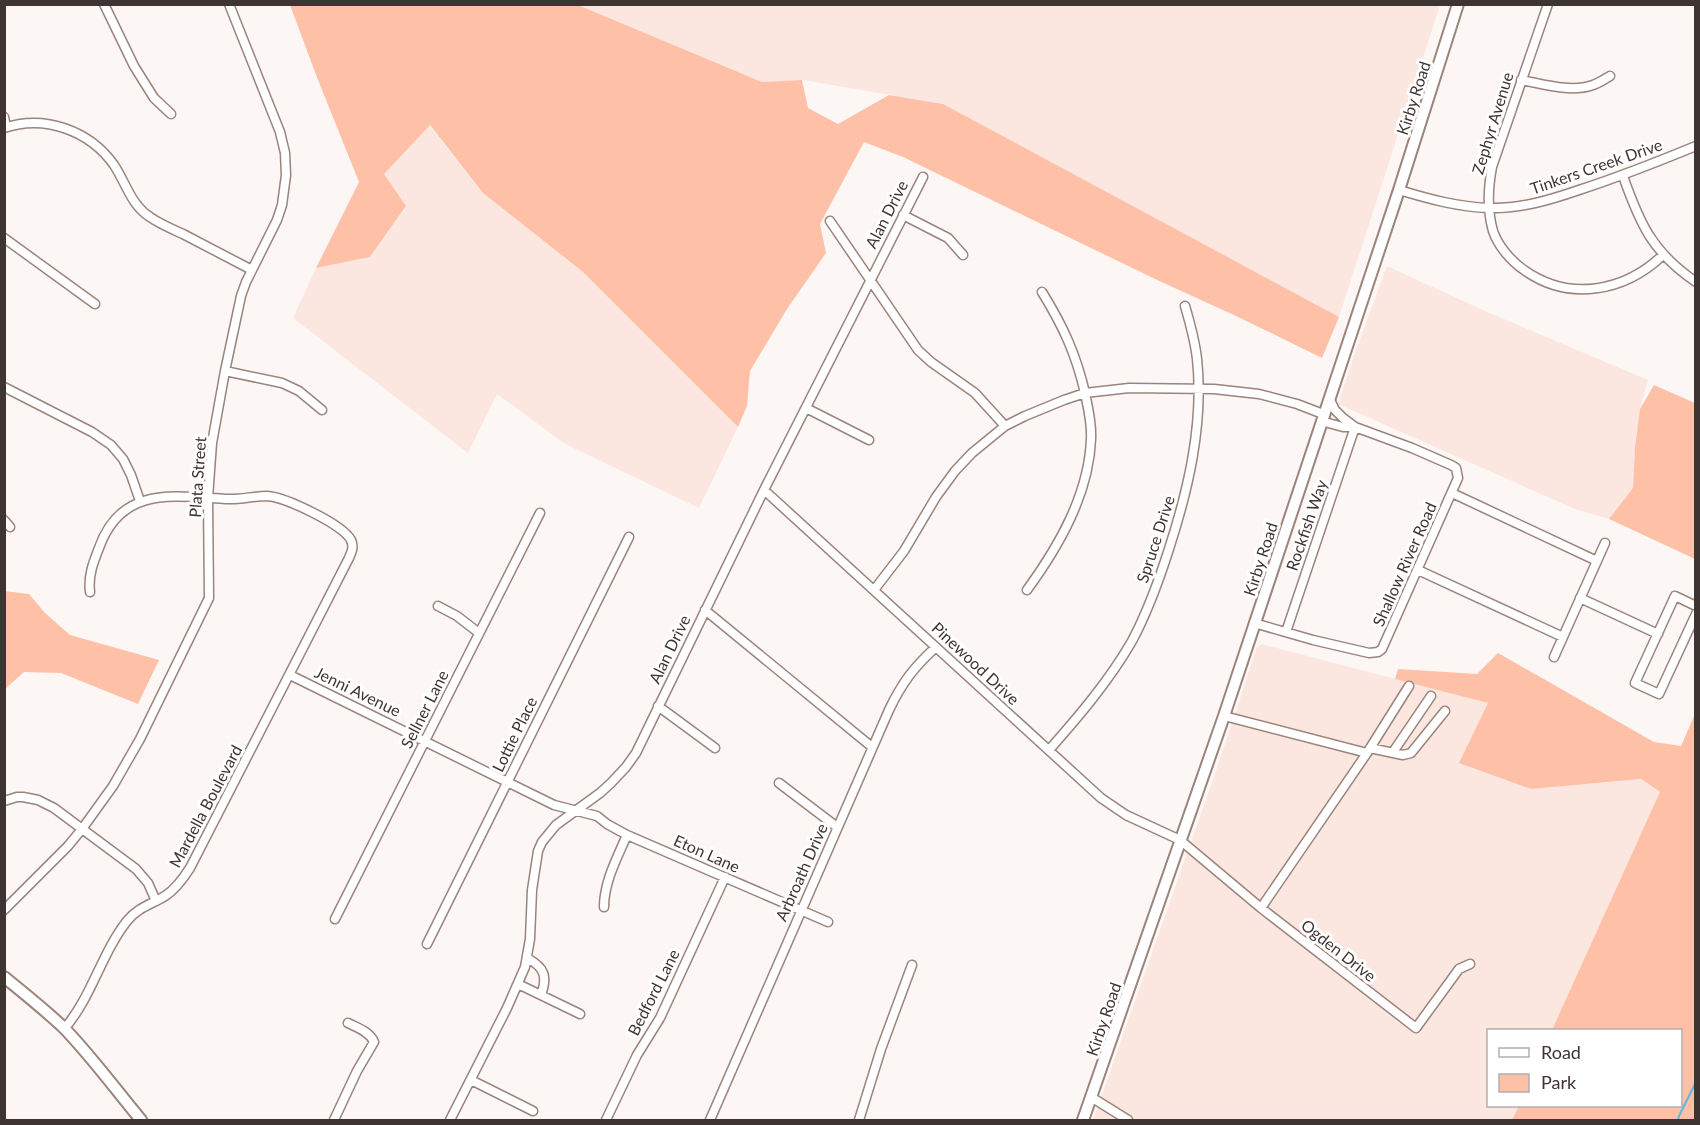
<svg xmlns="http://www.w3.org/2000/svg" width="1700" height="1125" viewBox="0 0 1700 1125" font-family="Lato,sans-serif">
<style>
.built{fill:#fbe7df}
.green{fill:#ffc0a8}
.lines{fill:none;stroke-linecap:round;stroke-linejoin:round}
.stream{stroke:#61b5de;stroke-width:2}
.minor-casing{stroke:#9a847b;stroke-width:11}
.major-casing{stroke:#9a847b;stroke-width:14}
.minor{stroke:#fff;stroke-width:8}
.major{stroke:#fff;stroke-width:10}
.labels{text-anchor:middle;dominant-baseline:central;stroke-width:6;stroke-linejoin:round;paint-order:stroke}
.street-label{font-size:16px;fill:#3e3431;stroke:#fff}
</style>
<rect width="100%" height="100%" fill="#fcf7f5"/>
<path class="built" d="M578 5H1440L1339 317 1116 201 943 104 803 80 762 82Z
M429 125 483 193 583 272 738 427 699 508 565 444 497 394 468 453 293 318 316 268 370 257 406 207 383 174Z
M1387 266 1485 311 1648 380 1640 409 1635 447 1633 488 1609 519 1575 509 1338 404 1356 350Z
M1261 644 1488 703 1460 762 1531 789 1641 779 1691 814 1562 1030H1488V1106H1530L1523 1120H1093L1216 771 1257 647Z"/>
<path class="green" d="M290 5H578L762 82 802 80 808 108 838 124 889 95 943 104 1339 317 1322 358 1236 316 1155 279 903 157 864 142 820 224 826 253 787 309 750 371 747 406 738 427 583 272 483 193 430 125 384 174 406 206 370 257 316 268 359 182 318 80Z
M1654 385 1695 403V559L1609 519 1633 488 1635 447 1640 409Z
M4 591 29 594 45 613 70 635 159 660 138 704 61 673 24 672 5 689Z
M1498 653 1654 742 1681 746 1695 714V1120H1512L1519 1106H1680V1030H1552L1660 792 1641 779 1531 789 1459 763 1488 703 1395 679 1398 669 1477 674Z"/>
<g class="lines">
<path class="stream" d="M1678 1120 1679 1116 1696 1082"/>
<defs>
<path id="minor" d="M104 4 134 66 154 98 171 114
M1548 4 1492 167C1488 188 1487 210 1493 231 1498 246 1511 261 1524 270 1569 302 1624 292 1663 255
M1521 80C1543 84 1571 93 1593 85 1599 83 1605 79 1610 76
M4 117 6 127
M4 128C45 114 90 131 114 165 126 183 131 205 150 217 160 224 172 229 183 234 206 246 229 258 252 270
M1623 176C1640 224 1652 252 1696 282
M1399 190C1429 199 1458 207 1489 208 1520 209 1550 200 1579 190 1619 177 1657 162 1696 146
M903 215 948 238 963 255
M830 221 918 350 931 362 975 393 1005 426
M4 238 95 304
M225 371 282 383 299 391 322 410
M4 387 92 432 111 445 123 459 131 475 140 501
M806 408 869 440
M1321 421 1343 427H1355
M764 490 1101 798 1126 815 1180 840 1261 908 1416 1028 1459 969 1470 964
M1452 493 1597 561
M4 520 10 527
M1418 570 1563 637
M874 590 904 551 936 497 955 471 972 453 1005 426 1025 416 1064 400 1085 393 1129 388 1214 389 1259 394 1297 404 1323 414
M1027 590C1059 546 1089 494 1091 439 1092 423 1088 408 1085 393 1076 354 1063 326 1042 292
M1580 598 1658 634
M438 606 457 616 479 633
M1696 606 1675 596 1635 683 1659 694 1696 614
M705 610 872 747
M1254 623 1313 640 1369 653 1378 652 1382 649 1458 478 1456 468 1451 465 1412 448 1355 427 1343 418 1335 410 1329 398
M1286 632 1355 427
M1554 657 1605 543
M290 675 554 805 597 816 607 824 627 835 828 922
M658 706 715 748
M1224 716 1367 753
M1370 748 1403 755 1411 753 1445 711
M1049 750C1079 716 1109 681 1132 641 1147 613 1158 583 1168 552 1188 491 1204 424 1197 359 1195 341 1190 323 1185 306
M1393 752 1431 696
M779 783 837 827
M4 801 17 797H23L38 800 54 808 136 869 148 883 156 901
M604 907C604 882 617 858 627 835
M1261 908 1367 753 1409 686
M4 910 68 846 82 829 113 786 140 739 209 598 208 498 212 443 225 371 241 296 246 282 277 220 282 205 286 175 285 153 280 132 229 4
M335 919 540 513
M427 944 629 537
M527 958C544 967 548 976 541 995
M518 984 580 1014
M64 1029C92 997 101 954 127 921 137 908 152 904 165 896 176 889 183 879 190 868L349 558C352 551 354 547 351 540 342 524 285 497 267 496 253 496 240 500 226 499 172 496 121 486 99 548 93 563 88 576 90 592
M471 1080 533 1111
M1091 1097 1128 1120
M334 1120 357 1071 374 1042C370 1032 358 1028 348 1023
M450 1120 507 1008 525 967 530 939 532 890 538 851 542 842 556 825 600 793 611 783 626 767 636 753 764 490 923 177
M606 1120 637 1055 660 1018 725 877
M710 1120 889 710C902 683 913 668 936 647
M859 1120 881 1049 912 965"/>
<path id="major" d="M4 977C25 994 45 1010 64 1028 92 1057 116 1090 141 1120
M1083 1120 1224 716 1399 190 1458 4"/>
</defs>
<use href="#minor" class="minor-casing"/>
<use href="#major" class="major-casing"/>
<use href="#minor" class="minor"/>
<use href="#major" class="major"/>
</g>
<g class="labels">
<g class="street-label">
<text transform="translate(1413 98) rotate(-72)">Kirby Road</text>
<text transform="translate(1492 123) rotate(-73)">Zephyr Avenue</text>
<text transform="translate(1596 166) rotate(-19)">Tinkers Creek Drive</text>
<text transform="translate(886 214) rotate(-63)">Alan Drive</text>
<text transform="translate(197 477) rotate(-86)">Plata Street</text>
<text transform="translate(1306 525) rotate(-71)">Rockfish Way</text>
<text transform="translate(1155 539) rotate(-72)">Spruce Drive</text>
<text transform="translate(1260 559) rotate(-72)">Kirby Road</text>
<text transform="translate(1404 564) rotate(-66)">Shallow River Road</text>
<text transform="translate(669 649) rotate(-64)">Alan Drive</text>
<text transform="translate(976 663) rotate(43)">Pinewood Drive</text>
<text transform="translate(358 691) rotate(26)">Jenni Avenue</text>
<text transform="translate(424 709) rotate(-63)">Sellner Lane</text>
<text transform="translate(514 734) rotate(-64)">Lottie Place</text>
<text transform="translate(205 806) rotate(-62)">Mardella Boulevard</text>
<text transform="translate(707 853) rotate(24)">Eton Lane</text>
<text transform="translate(801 872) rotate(-66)">Arbroath Drive</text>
<text transform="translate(1339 950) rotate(38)">Ogden Drive</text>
<text transform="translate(653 992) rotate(-63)">Bedford Lane</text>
<text transform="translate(1103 1019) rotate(-71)">Kirby Road</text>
</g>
</g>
<rect width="1700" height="1125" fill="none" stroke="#3e3431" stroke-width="12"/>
<rect x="1487" y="1029" width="195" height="78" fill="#ffffff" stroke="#b2aead" stroke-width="1.5"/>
<rect x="1499" y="1048" width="30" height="9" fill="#ffffff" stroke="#b2aead" stroke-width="1.5"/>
<text x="1541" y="1059" font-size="18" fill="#3e3431">Road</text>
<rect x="1499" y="1074" width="30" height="18" fill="#ffc0a8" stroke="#b2aead" stroke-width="1.5"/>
<text x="1541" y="1089" font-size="18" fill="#3e3431">Park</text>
</svg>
